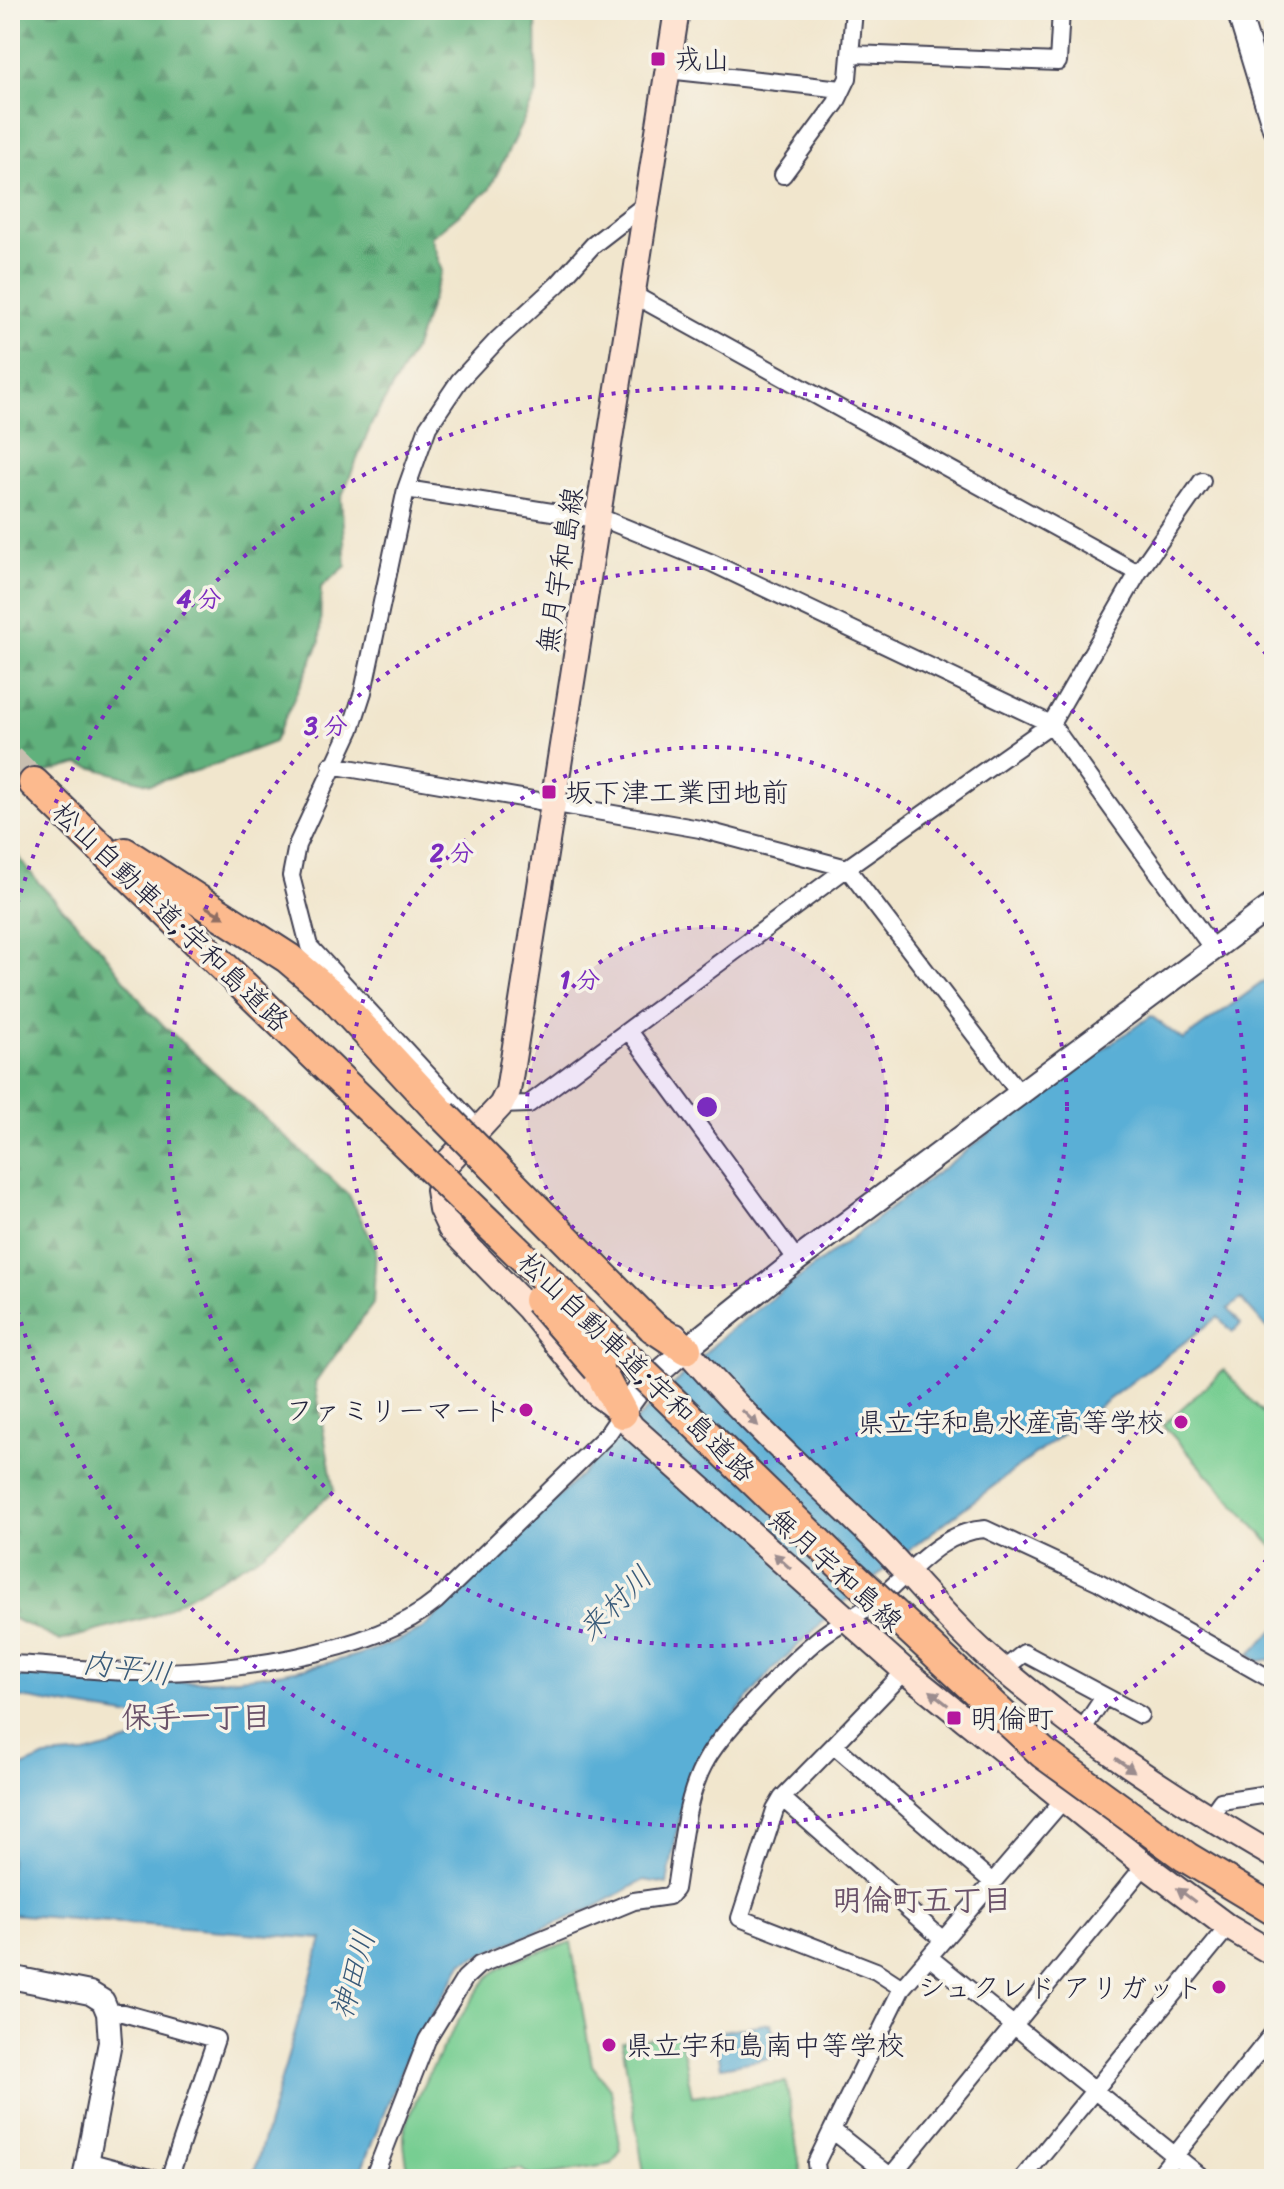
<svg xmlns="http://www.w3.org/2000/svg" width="1284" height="2189" viewBox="0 0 1284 2189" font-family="Sriracha,'Klee One',sans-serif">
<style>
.forest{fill:url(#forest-firs);stroke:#426a5c;stroke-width:2}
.pitch{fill:#77ce92;stroke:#4c7866;stroke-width:2}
.water{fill:#5aafd6;stroke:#3e6888;stroke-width:2}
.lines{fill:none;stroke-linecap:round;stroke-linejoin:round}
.motorway-tunnel{stroke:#c8bfb0;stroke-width:30;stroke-dasharray:30 15;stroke-linecap:butt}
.minor-casing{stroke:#413f51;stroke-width:20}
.tertiary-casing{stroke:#413f51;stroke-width:26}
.secondary-casing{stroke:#413f51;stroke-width:28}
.motorway-casing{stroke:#413f51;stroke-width:34}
.minor{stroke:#fff;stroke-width:16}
.tertiary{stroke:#fff;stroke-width:22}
.secondary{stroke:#fee3d2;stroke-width:24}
.motorway{stroke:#fcba8e;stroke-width:30}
.motorway-bridge-casing{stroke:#413f51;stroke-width:34;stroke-linecap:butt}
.motorway-bridge{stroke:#fcba8e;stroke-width:30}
.oneway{fill:#8f6e64}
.oneway2{fill:#9b8c8e}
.ring{fill:none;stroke:#7b2cbf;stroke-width:4;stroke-dasharray:4 8}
.poi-dot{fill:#b5179e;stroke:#f7f3e8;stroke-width:3}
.labels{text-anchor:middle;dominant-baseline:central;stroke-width:7;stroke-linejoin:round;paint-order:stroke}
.poi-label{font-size:28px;fill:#22223b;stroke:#f7f3e8;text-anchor:start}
.street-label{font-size:28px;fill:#22223b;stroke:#f7f3e8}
.water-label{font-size:30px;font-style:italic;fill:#385a79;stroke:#f7f3e8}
.neighbourhood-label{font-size:30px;font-weight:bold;fill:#6a526a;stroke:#f7f3e8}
.centre{fill:#7b2cbf;stroke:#f7f3e8;stroke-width:4}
.ring-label{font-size:24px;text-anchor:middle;font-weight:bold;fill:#7b2cbf;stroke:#f7f3e8;stroke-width:7;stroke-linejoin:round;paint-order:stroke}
</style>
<defs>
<pattern id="forest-firs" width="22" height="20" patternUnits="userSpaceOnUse" patternTransform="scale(2)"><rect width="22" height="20" fill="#61b17c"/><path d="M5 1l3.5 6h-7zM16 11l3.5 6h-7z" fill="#509067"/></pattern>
</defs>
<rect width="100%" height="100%" fill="#f7f3e8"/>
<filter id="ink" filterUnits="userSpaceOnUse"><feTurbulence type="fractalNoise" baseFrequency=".0125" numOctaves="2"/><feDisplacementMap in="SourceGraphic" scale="16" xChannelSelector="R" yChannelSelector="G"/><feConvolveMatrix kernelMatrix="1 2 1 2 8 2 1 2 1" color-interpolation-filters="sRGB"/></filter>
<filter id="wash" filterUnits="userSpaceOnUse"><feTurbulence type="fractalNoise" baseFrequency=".006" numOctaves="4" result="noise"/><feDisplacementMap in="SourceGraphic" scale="32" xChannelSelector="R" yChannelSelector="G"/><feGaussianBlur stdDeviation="1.8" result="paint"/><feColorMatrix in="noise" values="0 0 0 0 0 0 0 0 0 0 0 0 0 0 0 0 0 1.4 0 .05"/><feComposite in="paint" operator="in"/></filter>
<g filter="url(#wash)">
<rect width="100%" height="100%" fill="#f1e6cd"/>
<path class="forest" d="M10 10H536L537 93 489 190 431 237 442 271 415 347 372 423 341 498 346 566 321 587 320 642 274 742 206 768 151 784 79 764 10 782Z
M10 840 11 847 38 882 102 950 150 1013 349 1195 376 1249 373 1304 315 1383 334 1491 262 1554 156 1615 60 1641 10 1617Z"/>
<path class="pitch" d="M1224 1370 1274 1426V1548L1163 1425Z
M571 1942 592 2065 611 2090 621 2150 612 2164 532 2177 521 2169 410 2179C408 2165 403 2150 404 2136 404 2112 472 1991 491 1975 512 1957 545 1951 571 1942Z
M680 2035 692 2096 786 2082 802 2179H645L622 2042Z"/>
<path class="water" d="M1274 974V1336L1241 1299 1228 1309 1241 1324 1233 1332 1218 1317 923 1539 843 1603 771 1671 697 1760 684 1796 667 1884 644 1880 593 1908 463 1962 407 2056 362 2168 361 2179H252L322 1939 10 1914V1772L46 1757 86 1754 137 1739 151 1729 132 1716 10 1696V1675C53 1676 95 1681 138 1682 233 1684 338 1671 423 1629L725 1334 1070 1072 1151 1016 1183 1040Z
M1274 1630V1659L1259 1661 1249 1655Z
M771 2023 777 2057 721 2067 715 2032Z"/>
</g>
<g filter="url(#ink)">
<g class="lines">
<path class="motorway-tunnel" d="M10 760 34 783"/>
<defs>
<path id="minor" d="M853 54 1058 62 1061 10
M667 70 842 89
M783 175 836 103 848 78 854 10
M634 295 1138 573
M406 489 609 521 712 563 1051 724 1213 949
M331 765 700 829 847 868 1020 1094
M629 1031 797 1260
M501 1105 529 1104 847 868 1051 724 1138 573 1202 481
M478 1129 309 946 291 876 297 845 351 729 363 692 406 489 428 427 459 381 498 339 558 284 593 245 646 204
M10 1664C53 1665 95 1672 138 1672 221 1674 371 1655 436 1601L607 1435 622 1413
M1004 1669 1024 1653 1140 1715
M905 1671 834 1745 991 1881
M1080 1733 1104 1697
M834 1745 782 1798 943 1940
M782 1798 775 1810 740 1918 876 1971 902 1988
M1209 1818 1221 1801 1274 1793
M929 1957 1204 2179
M108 2013H123L216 2039 169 2179
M87 2161 154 2179
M891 2176 1145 1865
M373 2179 427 2040 465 1978 479 1965 634 1901 669 1896 675 1889C682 1847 685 1796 707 1759 723 1730 801 1650 829 1631 844 1621 861 1613 875 1602 908 1575 941 1531 985 1529L1099 1582 1274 1681
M818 2179 816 2163 832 2130
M894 2179 832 2130 902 1988 1064 1799
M1022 2179 1228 1927
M1156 2179 1274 2032"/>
<path id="tertiary" d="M1238 10 1274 128
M622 1413 638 1391 686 1349 797 1260 1274 904
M10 1977 90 1993 103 2001 108 2013 110 2042 84 2179"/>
<path id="secondary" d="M677 10 508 1091 501 1105 447 1163 438 1190 441 1209 450 1228 528 1308 597 1394 622 1413 632 1427 905 1671 1145 1865 1228 1927 1274 1954
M675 1336C733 1407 801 1468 867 1531 908 1571 943 1616 985 1654 1075 1733 1171 1796 1274 1856"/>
<path id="motorway" d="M34 783 424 1161
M125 853 288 958 334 997 443 1115
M653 1327 686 1349
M598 1368 622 1413"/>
</defs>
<use href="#minor" class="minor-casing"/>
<use href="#tertiary" class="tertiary-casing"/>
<use href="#secondary" class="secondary-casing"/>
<use href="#motorway" class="motorway-casing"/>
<use href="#minor" class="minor"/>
<use href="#tertiary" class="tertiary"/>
<use href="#secondary" class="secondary"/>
<use href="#motorway" class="motorway"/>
<defs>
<path id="motorway-bridge" d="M443 1115 653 1327
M424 1161 838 1562 1043 1753 1186 1857 1274 1910
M539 1300 598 1368"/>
</defs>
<use href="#motorway-bridge" class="motorway-bridge-casing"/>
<use href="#motorway-bridge" class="motorway-bridge"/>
</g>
<defs><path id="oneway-solid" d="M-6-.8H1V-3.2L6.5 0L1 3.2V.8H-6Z" transform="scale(2)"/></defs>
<use class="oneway" href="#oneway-solid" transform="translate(215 912) rotate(30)"/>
<g class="oneway2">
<use href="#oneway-solid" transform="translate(750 1418) rotate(44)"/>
<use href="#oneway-solid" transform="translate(782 1561) rotate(-138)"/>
<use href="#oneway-solid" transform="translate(939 1698) rotate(-141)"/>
<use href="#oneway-solid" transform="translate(1125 1765) rotate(35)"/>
<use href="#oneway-solid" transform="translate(1186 1895) rotate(-143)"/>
</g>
</g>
<circle cx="707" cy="1107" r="180" fill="#7b2cbf" fill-opacity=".12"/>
<g class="ring">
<circle cx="707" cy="1107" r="180"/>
<circle cx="707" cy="1107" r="360"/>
<circle cx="707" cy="1107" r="539"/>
<path d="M1274 1550A719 719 0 0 1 11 1287M11 927A719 719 0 0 1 1274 664"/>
</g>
<g class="poi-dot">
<rect x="650" y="51" width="16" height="16" rx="4"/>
<rect x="541" y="784" width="16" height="16" rx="4"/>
<circle cx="526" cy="1410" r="8"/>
<circle cx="1181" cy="1422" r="8"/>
<rect x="946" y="1710" width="16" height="16" rx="4"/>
<circle cx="1219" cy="1987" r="8"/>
<circle cx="609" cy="2045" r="8"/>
</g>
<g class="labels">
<g class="poi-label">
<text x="674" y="59">戎山</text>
<text x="565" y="792">坂下津工業団地前</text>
<text x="510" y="1410" text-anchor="end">ファミリーマート</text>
<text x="1165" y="1422" text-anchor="end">県立宇和島水産高等学校</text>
<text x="970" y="1718">明倫町</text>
<text x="1203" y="1987" text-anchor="end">シュクレド アリガット</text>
<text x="625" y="2045">県立宇和島南中等学校</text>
</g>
<g class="street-label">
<text transform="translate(560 570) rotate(-81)">無月宇和島線</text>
<text transform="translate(171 917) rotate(44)">松山自動車道;宇和島道路</text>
<text transform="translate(637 1367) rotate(44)">松山自動車道;宇和島道路</text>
<text transform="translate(836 1570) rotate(42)">無月宇和島線</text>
</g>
<g class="water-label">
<text transform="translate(615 1603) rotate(-45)">来村川</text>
<text transform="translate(127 1668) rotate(8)">内平川</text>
<text transform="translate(353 1975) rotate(-74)">神田川</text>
</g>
<g class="neighbourhood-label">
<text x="196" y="1717">保手一丁目</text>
<text x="922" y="1900">明倫町五丁目</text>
</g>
</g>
<circle cx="707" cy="1107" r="12" class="centre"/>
<g class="ring-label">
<text x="199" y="607">4 分</text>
<text x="326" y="734">3 分</text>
<text x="452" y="861">2 分</text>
<text x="580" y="988">1 分</text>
</g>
<rect width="1284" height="2189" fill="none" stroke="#f7f3e8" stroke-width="40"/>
</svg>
